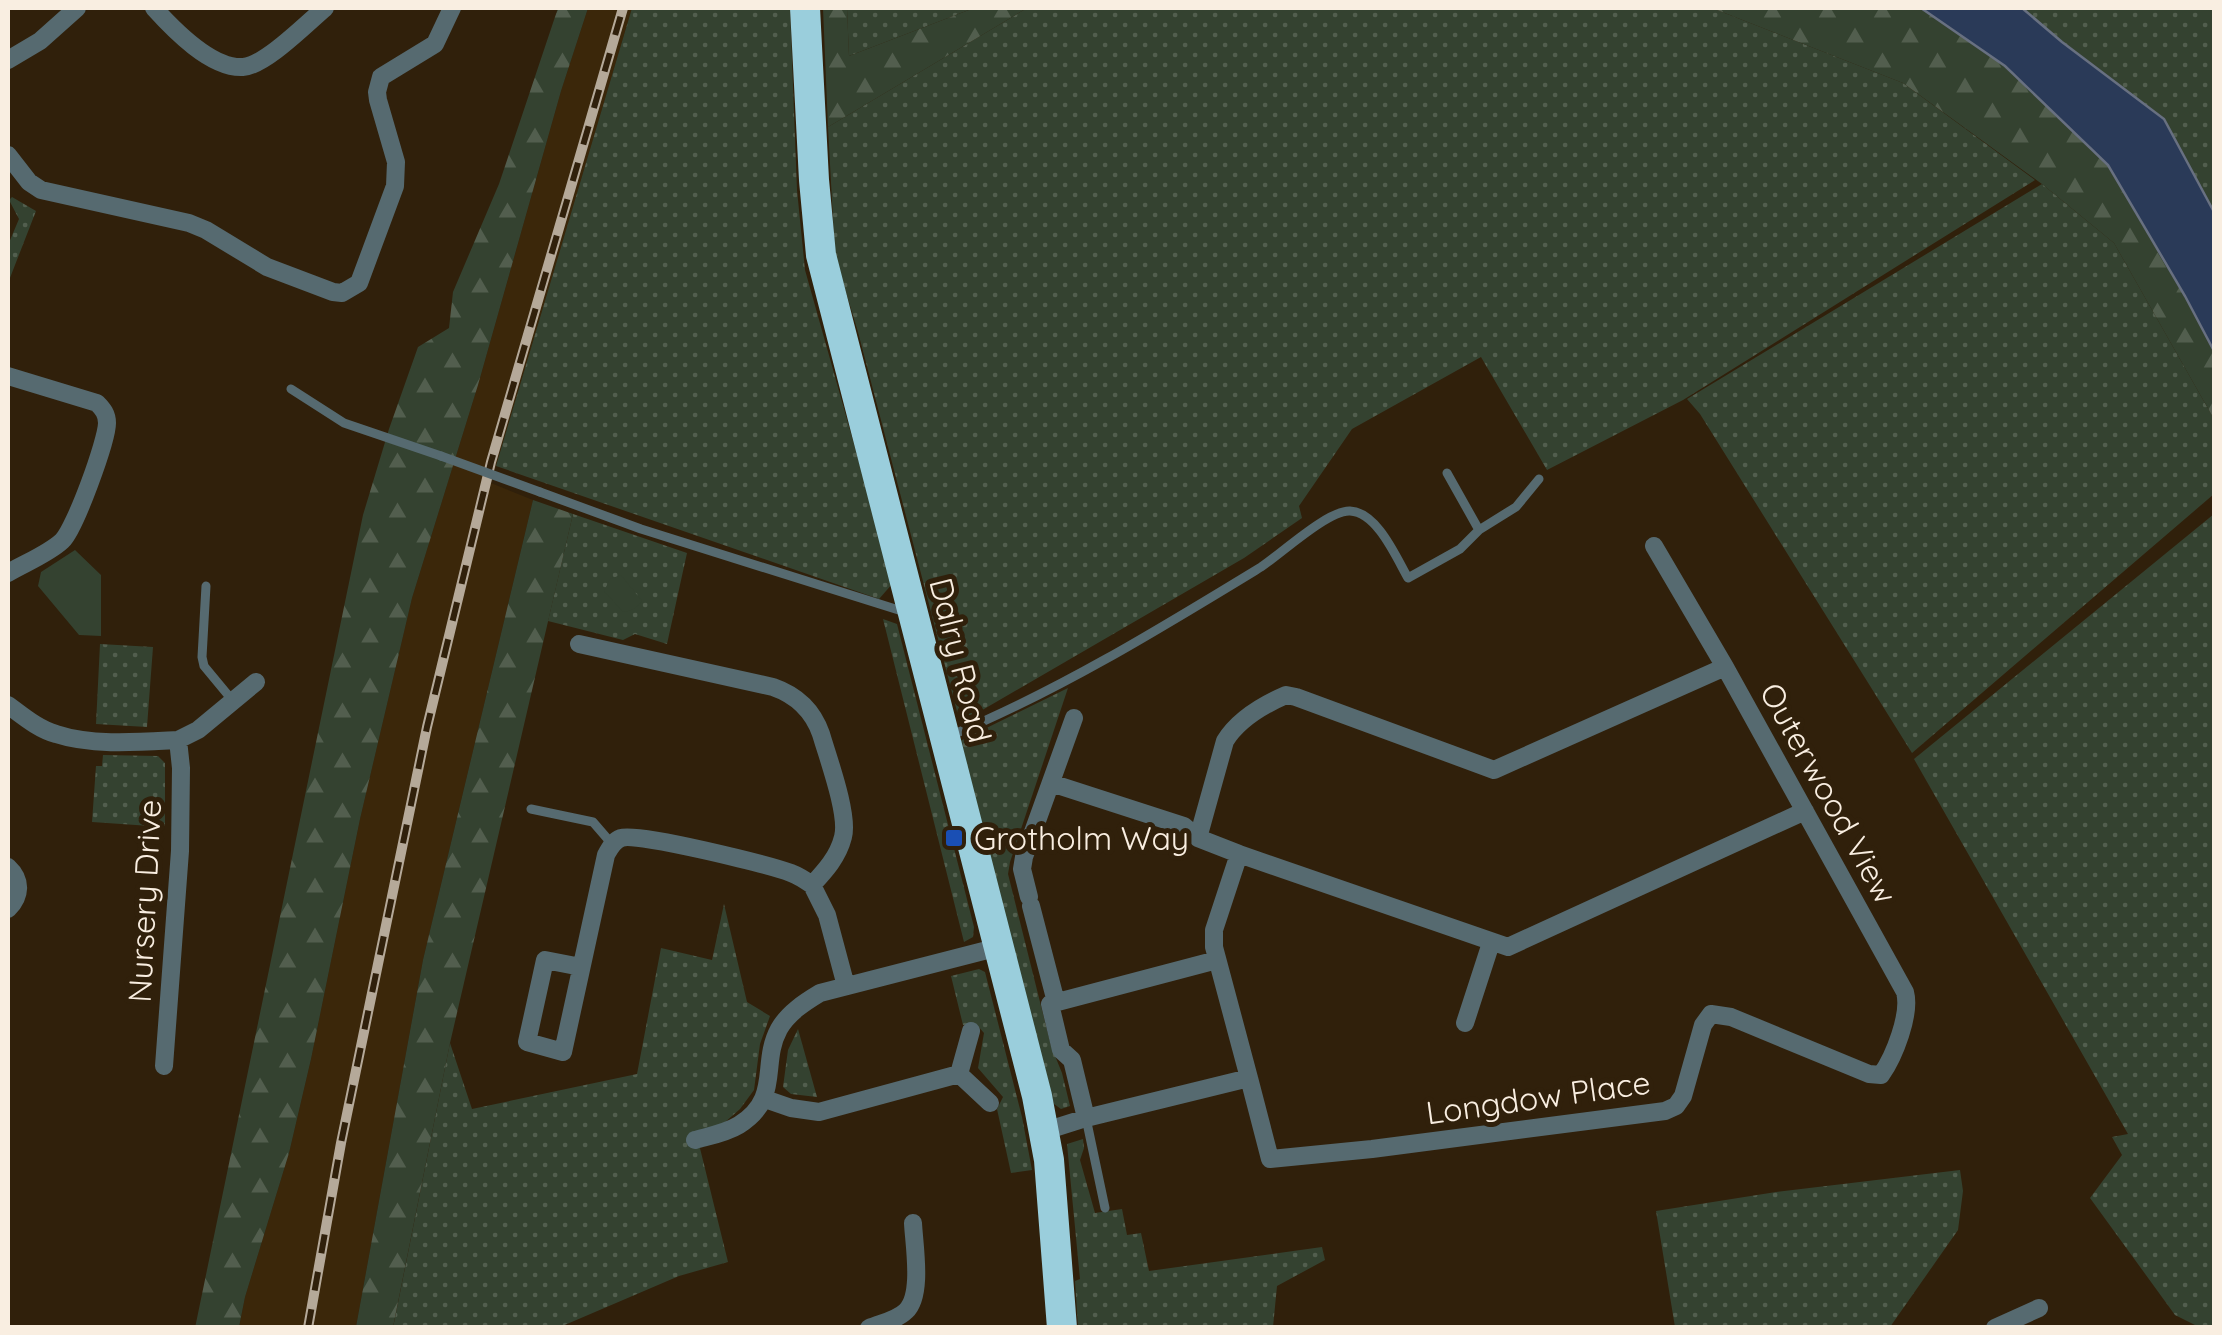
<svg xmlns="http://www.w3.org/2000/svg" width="2222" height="1335" viewBox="0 0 2222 1335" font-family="Quicksand,sans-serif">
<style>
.built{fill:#3b270a}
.grass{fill:url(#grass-dots)}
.forest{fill:url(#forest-firs)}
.park{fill:#344230}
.water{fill:#2a3a58;stroke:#687081;stroke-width:2.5}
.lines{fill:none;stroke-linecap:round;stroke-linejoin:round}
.lane{stroke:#566a70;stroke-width:9}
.street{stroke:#566a70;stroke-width:18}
.highway{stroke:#9acedc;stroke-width:30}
.rail-casing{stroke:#b5a999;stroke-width:10}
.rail{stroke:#30200b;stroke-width:6;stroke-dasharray:19;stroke-linecap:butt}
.lane-bridge{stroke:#566a70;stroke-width:9}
.transit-dot{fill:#1a4fb4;stroke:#30200b;stroke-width:4}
.labels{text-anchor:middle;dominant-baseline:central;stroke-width:10;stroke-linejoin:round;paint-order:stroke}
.street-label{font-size:32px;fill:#f9eee1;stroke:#30200b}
.poi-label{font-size:32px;fill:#f9eee1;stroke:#30200b;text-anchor:start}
</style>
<defs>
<pattern id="grass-dots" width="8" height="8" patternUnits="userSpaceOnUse" patternTransform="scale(2.5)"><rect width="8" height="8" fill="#344230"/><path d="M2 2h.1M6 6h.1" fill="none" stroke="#525e4e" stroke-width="1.8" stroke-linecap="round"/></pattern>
<pattern id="forest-firs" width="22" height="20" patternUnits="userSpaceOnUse" patternTransform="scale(2.5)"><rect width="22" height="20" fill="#344230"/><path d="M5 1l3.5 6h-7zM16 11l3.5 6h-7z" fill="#525e4e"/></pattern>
</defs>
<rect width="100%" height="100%" fill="#30200b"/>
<path class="built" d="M588 8H632L491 483 533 500 423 960 356 1327 239 1328 245 1297 289 1153 311 1059 360 819 412 598 478 385 561 91Z"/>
<path class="grass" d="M632 8H790L797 190 805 270 893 583 879 599 496 466Z
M847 8H974L849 56Z
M1027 8H1712L1903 83 2035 180 1683 400 1547 470 1481 357 1352 429 1299 506 1302 518 1244 558 960 723 858 332 835 256 828 127Z
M2022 8H2214V212L2164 119 2062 42Z
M2042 184 2114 243 2214 419V494L1912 753 1700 414 1687 399Z
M12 197 36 211 8 283V245L19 219 9 200Z
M573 514 687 553 667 644 635 634 623 640 548 621Z
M2214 514V1327H2199L2175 1315 2090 1198 2122 1155 2112 1137 2128 1134 1914 759Z
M883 619 897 624 974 927 973 937 964 942Z
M100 644 153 647 147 727 96 724Z
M1068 688 1010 862 1008 874 1051 1046 1062 1073 1070 1106 1061 1109 1054 1104 960 741Z
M103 755 158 756 165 763V827L92 822 96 766H102Z
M724 904 747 1002 770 1016 760 1044 754 1090 740 1109 724 1123 696 1132 728 1262 679 1276 560 1327 393 1328 450 1043 472 1109 637 1074 661 948 712 960Z
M979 969 985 972 1022 1117 1032 1170 1011 1173 997 1109 1003 1097 978 1068 984 1033 977 1025H963L951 976Z
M798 1029 817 1097 791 1094 783 1087 788 1050Z
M1083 1139 1084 1148 1080 1160 1095 1213 1122 1209 1127 1235 1141 1233 1149 1271 1322 1247 1325 1260 1277 1286 1273 1327H1078L1075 1281 1080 1279 1067 1144Z
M1960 1170 1963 1191 1958 1230 1890 1327H1675L1656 1211 1776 1192Z"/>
<path class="forest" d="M558 8H588L561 91 478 385 412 598 360 819 311 1059 289 1153 245 1297 239 1327 195 1328 363 515 389 429 418 347 449 328 453 292 499 184Z
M823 8H847L849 56 974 8H1027L828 127Z
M1712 8H1921L2005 66 2108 165 2185 296 2214 351V419L2114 243 2042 184 1903 83Z
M533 500 573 514 450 1043 393 1327H356L423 960Z"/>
<path class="park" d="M75 550 101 575V636L79 635 38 586 41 572Z
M621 575 642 601C637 608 631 611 623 612L604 591 610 579Z"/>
<path class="water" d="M1921 8H2022L2062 42 2164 119 2214 212V351L2185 296 2108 165 2005 66Z"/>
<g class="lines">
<path class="lane" d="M291 389 344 423 441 456
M1447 473 1479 530
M540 492 641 529 905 612
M206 586 202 657 204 666 233 701
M952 735C1060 690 1161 628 1261 567 1282 553 1328 510 1350 511 1377 512 1396 557 1408 578L1460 549 1479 530 1516 507 1539 479
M531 809 593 822 612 844
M1086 1118 1105 1208"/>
<path class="street" d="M154 8C173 29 211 69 243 67 265 66 308 22 325 8
M8 60 40 41 77 8
M8 155 29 182 41 190 189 223 206 230 267 267 333 292 342 293 359 283 395 186 396 162 378 100 377 92 381 77 435 44 452 8
M8 376 97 403C103 409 107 414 107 423 107 440 75 529 62 541 48 554 25 563 8 573
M579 644 773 687C796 695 813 711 821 734 828 758 849 815 843 837 838 857 825 871 812 885L827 915 846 986
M8 705C23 716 38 729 56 734 92 746 140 742 178 740
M1198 838 1225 741C1238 720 1263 705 1286 695L1296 697 1494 770 1725 667
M1239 854 1508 947 1805 811
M8 867C22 880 21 896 8 909
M1029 897 1022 869 1024 857 1074 718
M1031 906 1056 1002
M581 967 545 960 527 1042 563 1052 606 855C610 848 613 841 621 838 638 832 769 865 791 873 799 876 805 880 812 885
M1465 1023 1491 943
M971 1031 959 1074 990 1103
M164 1066 180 851 181 768 178 740 198 730 256 682
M1249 1078 1270 1159 1372 1149 1665 1111 1676 1106 1683 1096 1703 1025 1711 1014 1731 1017 1869 1074 1881 1075C1894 1057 1911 1014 1905 992L1725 667 1654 546
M765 1099 791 1108 819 1112 959 1074
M1086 1118 1072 1060 1061 1050 1050 1004 1217 960
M1045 1131 1086 1118 1249 1078 1214 947V930L1239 854 1198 838 1184 826 1051 783
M695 1140C709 1136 726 1133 739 1125 782 1098 760 1064 779 1029 788 1013 805 1002 820 993L999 947
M869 1328C881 1323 897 1320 906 1311 923 1295 914 1245 913 1223
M1995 1328 2039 1308"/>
<path class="highway" d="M805 8 814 180 821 255 1037 1096 1049 1160 1062 1328"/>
<defs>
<path id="rail" d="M308 1328 341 1143 427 727 491 462 623 8"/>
</defs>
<use href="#rail" class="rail-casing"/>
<use href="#rail" class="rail"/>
<path class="lane-bridge" d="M441 456 540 492"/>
</g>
<rect class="transit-dot" x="944" y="828" width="20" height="20" rx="5"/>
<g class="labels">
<g class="street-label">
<text transform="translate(961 660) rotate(76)">Dalry Road</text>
<text transform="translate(1829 793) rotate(61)">Outerwood View</text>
<text transform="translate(144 901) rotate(-87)">Nursery Drive</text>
<text transform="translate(1538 1097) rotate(-8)">Longdow Place</text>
</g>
<g class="poi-label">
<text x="974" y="838">Grotholm Way</text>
</g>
</g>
<rect width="2222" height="1335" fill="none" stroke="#f9eee1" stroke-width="20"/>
</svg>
